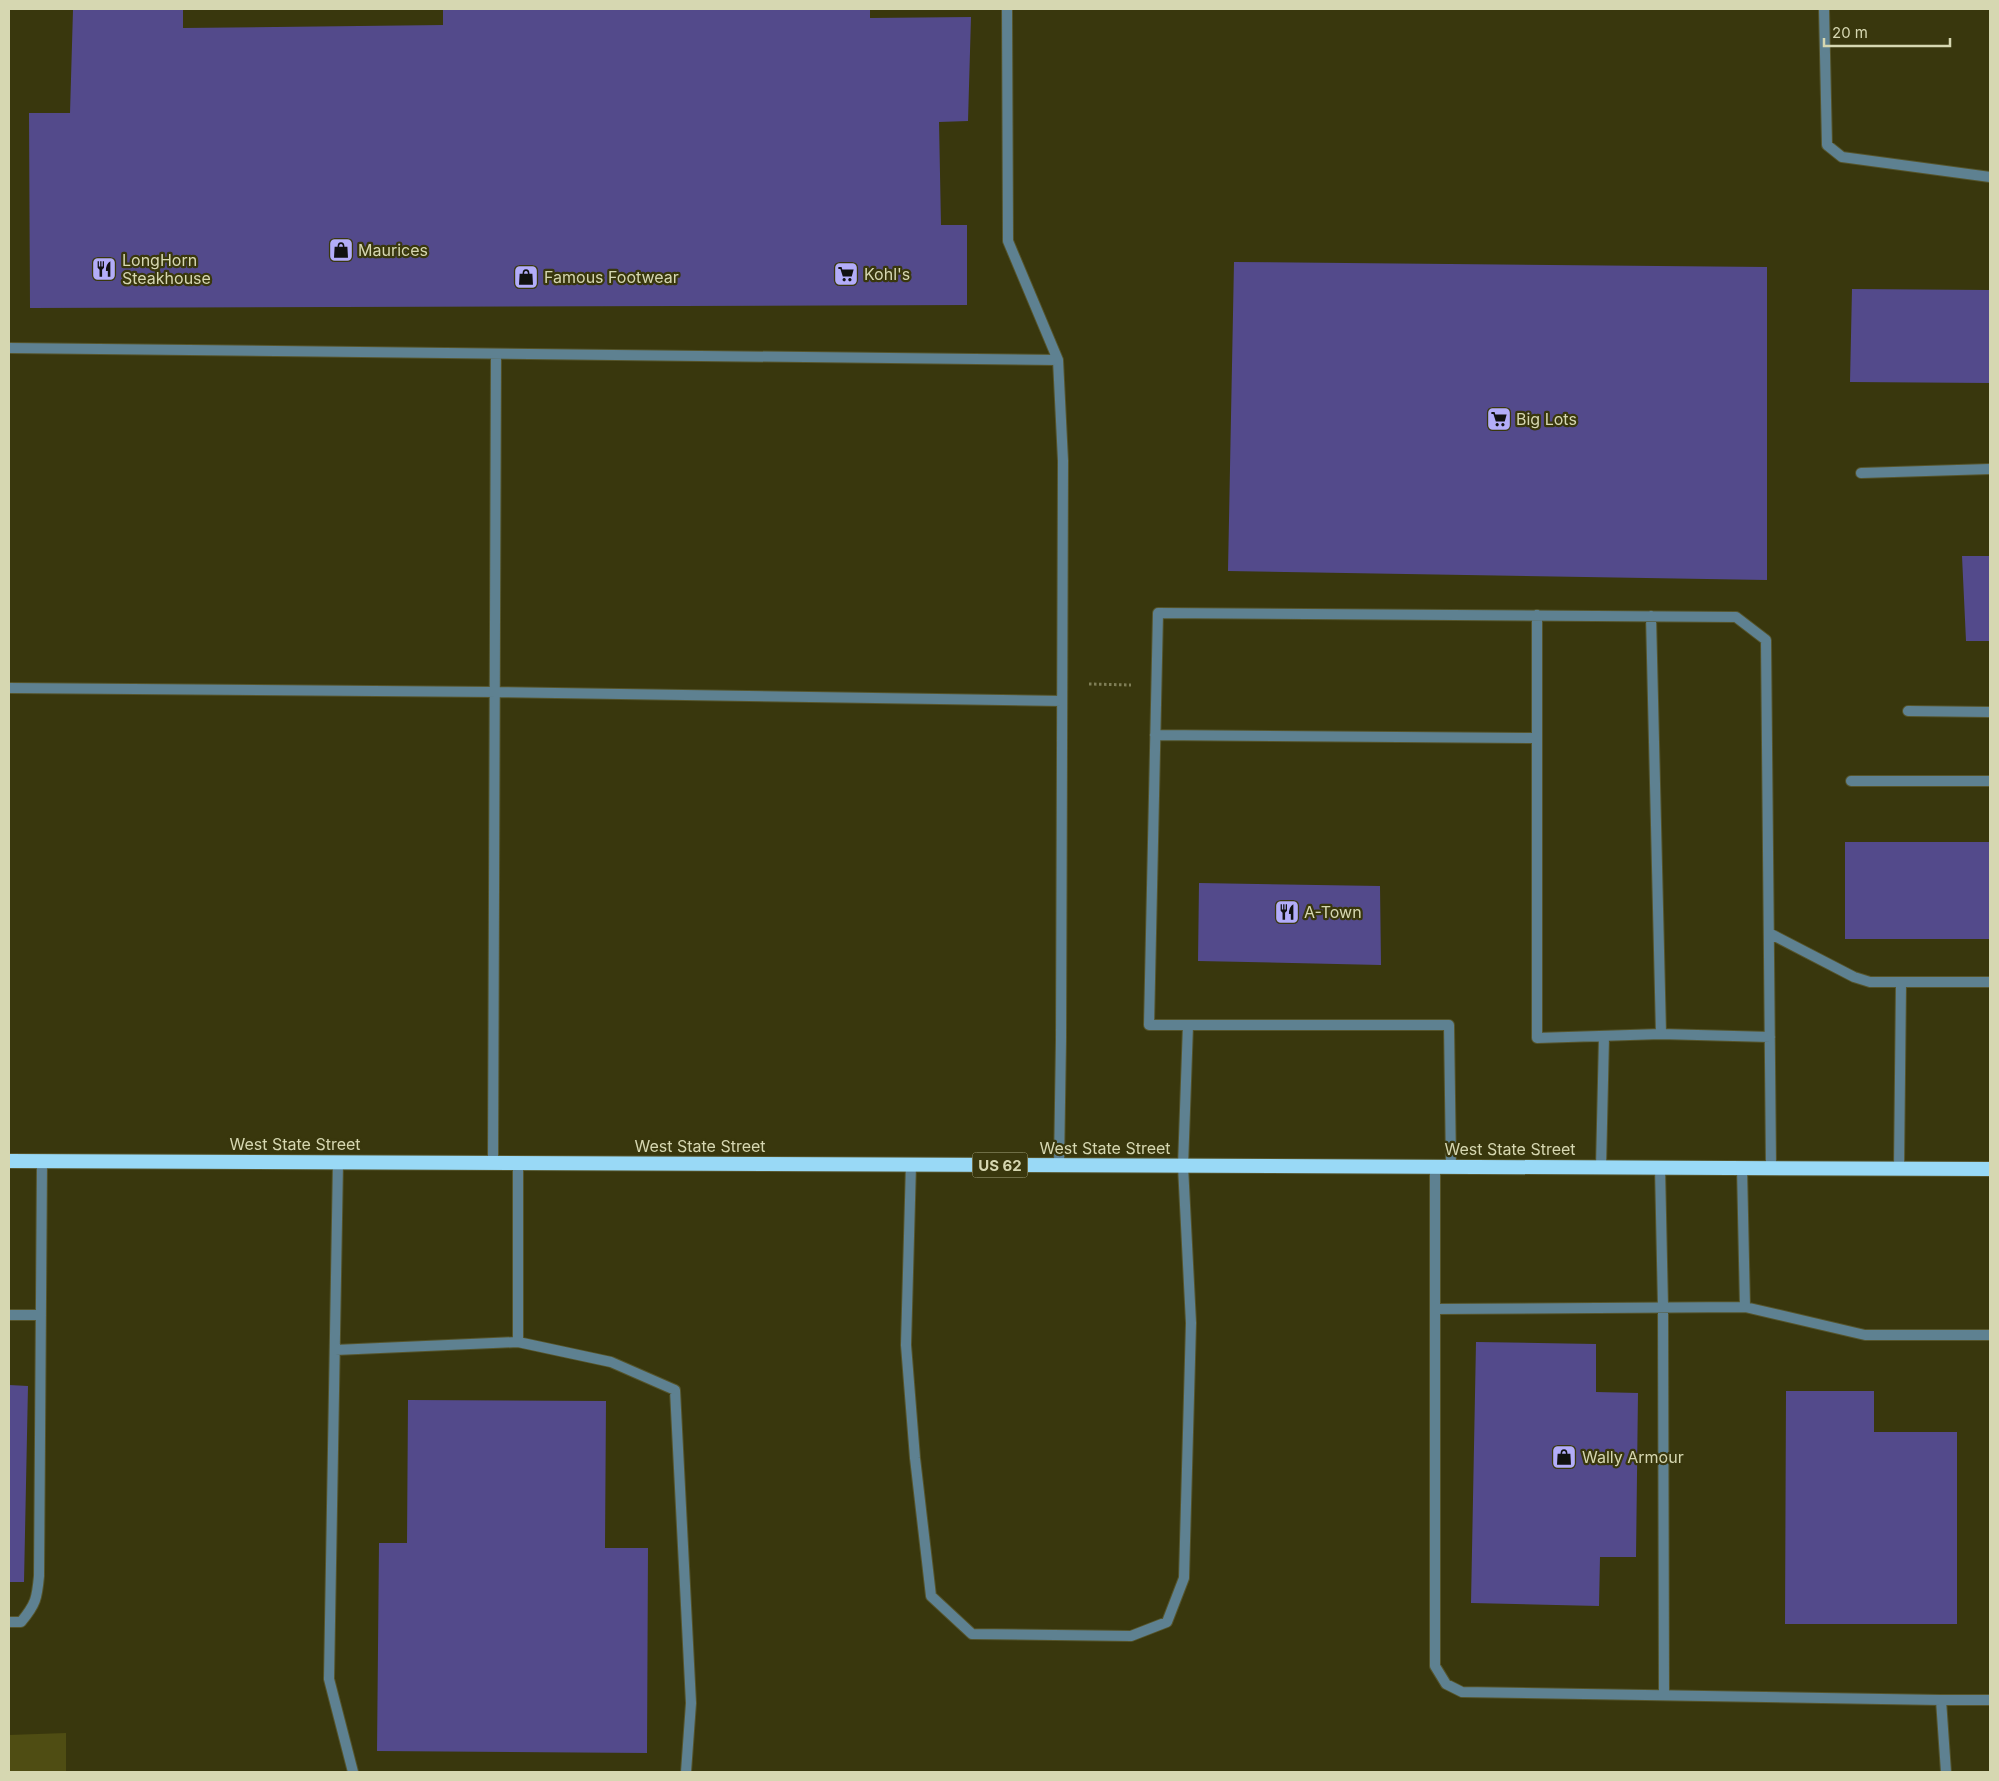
<svg xmlns="http://www.w3.org/2000/svg" width="1999" height="1781" viewBox="0 0 1999 1781" font-family="Inter,sans-serif">
<style>
.green{fill:#4f4d13}
.building{fill:#534a8b}
.lines{fill:none;stroke-linecap:round;stroke-linejoin:round}
.service-casing{stroke:#55542b;stroke-width:12}
.trunk-casing{stroke:#55542b;stroke-width:16}
.path{stroke:#7f7e56;stroke-width:3;stroke-dasharray:2.5 2.5;stroke-linecap:butt}
.service{stroke:#5e8191;stroke-width:10}
.trunk{stroke:#99d9f6;stroke-width:14}
.labels{text-anchor:middle;dominant-baseline:central;stroke-width:4.5;stroke-linejoin:round;paint-order:stroke}
.shield{fill:#39370d;stroke:#a7a780;stroke-width:1}
.shield-label{font-size:15px;font-weight:bold;fill:#d6d7b1}
.poi-label{font-size:16px;fill:#d6d7b1;stroke:#39370d;text-anchor:start}
.street-label{font-size:16px;fill:#d6d7b1;stroke:#39370d}
</style>
<rect width="100%" height="100%" fill="#39370d"/>
<path class="green" d="M66 1733V1772H9V1735Z"/>
<path class="building" d="M183 9V28L443 25V9H870V18L971 17 968 121 939 122 941 225H967V305L30 308 29 113H70L73 10Z
M1234 262 1767 267V580L1228 571Z
M1852 289 1990 290V383L1850 382Z
M1962 556H1990V641H1966Z
M1845 842H1990V939H1845Z
M1199 883 1380 886 1381 965 1198 961Z
M1476 1342 1596 1344V1392L1638 1393 1636 1557H1600L1599 1606 1471 1603Z
M9 1385 28 1386 24 1582H9Z
M1786 1391H1874V1432H1957V1624H1785Z
M408 1400 606 1401 605 1548H648L647 1753 377 1751 379 1543H407Z"/>
<g class="lines">
<defs>
<path id="service" d="M1007 9 1008 241 1058 360 1063 461 1061 1040 1059 1165
M1824 9 1827 145 1842 157 1990 177
M9 348 1058 360
M1861 473 1990 469
M1537 615V1038L1661 1034 1651 616
M9 688 495 692 1062 701
M1908 711 1990 712
M1155 735 1537 738
M1851 781H1990
M1769 933 1854 977 1870 982H1990
M1661 1034 1770 1037
M338 1162 329 1679 353 1772
M493 1163 496 354
M518 1163V1342L611 1362 675 1390 691 1703 686 1772
M911 1164 906 1345 915 1458 931 1596 972 1634 1131 1636 1167 1622 1184 1578 1191 1323 1183 1166 1188 1025
M1435 1166V1666L1446 1684 1462 1692 1941 1700
M1451 1166 1449 1025H1149L1158 613 1736 617 1766 640 1771 1168
M1601 1167 1604 1037
M1660 1168 1663 1307 1664 1694
M1742 1168 1745 1307
M1899 1168 1901 983
M1435 1309 1745 1307 1865 1335H1990
M9 1315H41
M335 1350 518 1342
M9 1622H21C36 1604 37 1598 39 1576L42 1161
M1946 1772 1941 1700H1990"/>
<path id="trunk" d="M9 1161 1990 1169"/>
</defs>
<use href="#service" class="service-casing"/>
<use href="#trunk" class="trunk-casing"/>
<path class="path" d="M1089 684 1131 685"/>
<use href="#service" class="service"/>
<use href="#trunk" class="trunk"/>
</g>
<defs>
<symbol id="shop-square" viewBox="-11 -11 22 22"><rect x="-9" y="-9" width="18" height="18" rx="4" fill="#b3adf9" stroke="#39370d"/><path d="M-5-2.5h2.3a2.7 3.5 0 0 1 5.4 0H5L5.5 6h-11ZM-1.5-2.5h3a1.5 2.3 0 0 0-3 0Z" fill="#111"/></symbol>
<symbol id="restaurant-square" viewBox="-11 -11 22 22"><rect x="-9" y="-9" width="18" height="18" rx="4" fill="#b3adf9" stroke="#39370d"/><path d="M-5-6h1v4h1v-4h1v4h1v-4h1v5L-1.5 .5V6h-2V.5L-5-1ZM5-6V6H3V1.5H1.5Q1.5-4 5-6Z" fill="#111"/></symbol>
<symbol id="supermarket-square" viewBox="-11 -11 22 22"><rect x="-9" y="-9" width="18" height="18" rx="4" fill="#b3adf9" stroke="#39370d"/><path d="M-6-5.5h2.5l.6 2H6L4.5 2H-2.5L-4.4-4H-6ZM-1.5 3.2a1.3 1.3 0 1 0 .1 0ZM3 3.2a1.3 1.3 0 1 0 .1 0Z" fill="#111"/></symbol>
</defs>
<g fill-rule="evenodd">
<use href="#shop-square" x="327" y="236" width="28" height="28"/>
<use href="#restaurant-square" x="90" y="255" width="28" height="28"/>
<use href="#supermarket-square" x="832" y="260" width="28" height="28"/>
<use href="#shop-square" x="512" y="263" width="28" height="28"/>
<use href="#supermarket-square" x="1485" y="405" width="28" height="28"/>
<use href="#restaurant-square" x="1273" y="898" width="28" height="28"/>
<use href="#shop-square" x="1550" y="1443" width="28" height="28"/>
</g>
<g class="labels">
<rect class="shield" x="972.5" y="1152.5" width="55" height="25" rx="4"/>
<g class="shield-label">
<text x="1000" y="1165">US 62</text>
</g>
<g class="poi-label">
<text x="358" y="250">Maurices</text>
<text x="122" y="260">LongHorn<tspan x="122" dy="18">Steakhouse</tspan></text>
<text x="864" y="274">Kohl's</text>
<text x="544" y="277">Famous Footwear</text>
<text x="1516" y="419">Big Lots</text>
<text x="1304" y="912">A-Town</text>
<text x="1582" y="1457">Wally Armour</text>
</g>
<g class="street-label">
<text x="295" y="1144">West State Street</text>
<text x="700" y="1146">West State Street</text>
<text x="1105" y="1148">West State Street</text>
<text x="1510" y="1149">West State Street</text>
</g>
</g>
<rect width="1999" height="1781" fill="none" stroke="#d6d7b1" stroke-width="20"/>
<path d="M1824 38v8h126v-8" fill="none" stroke="#d6d7b1" stroke-width="2.5"/>
<text x="1832" y="38" font-size="15" fill="#d6d7b1" stroke="#39370d" stroke-width="4" paint-order="stroke">20 m</text>
</svg>
